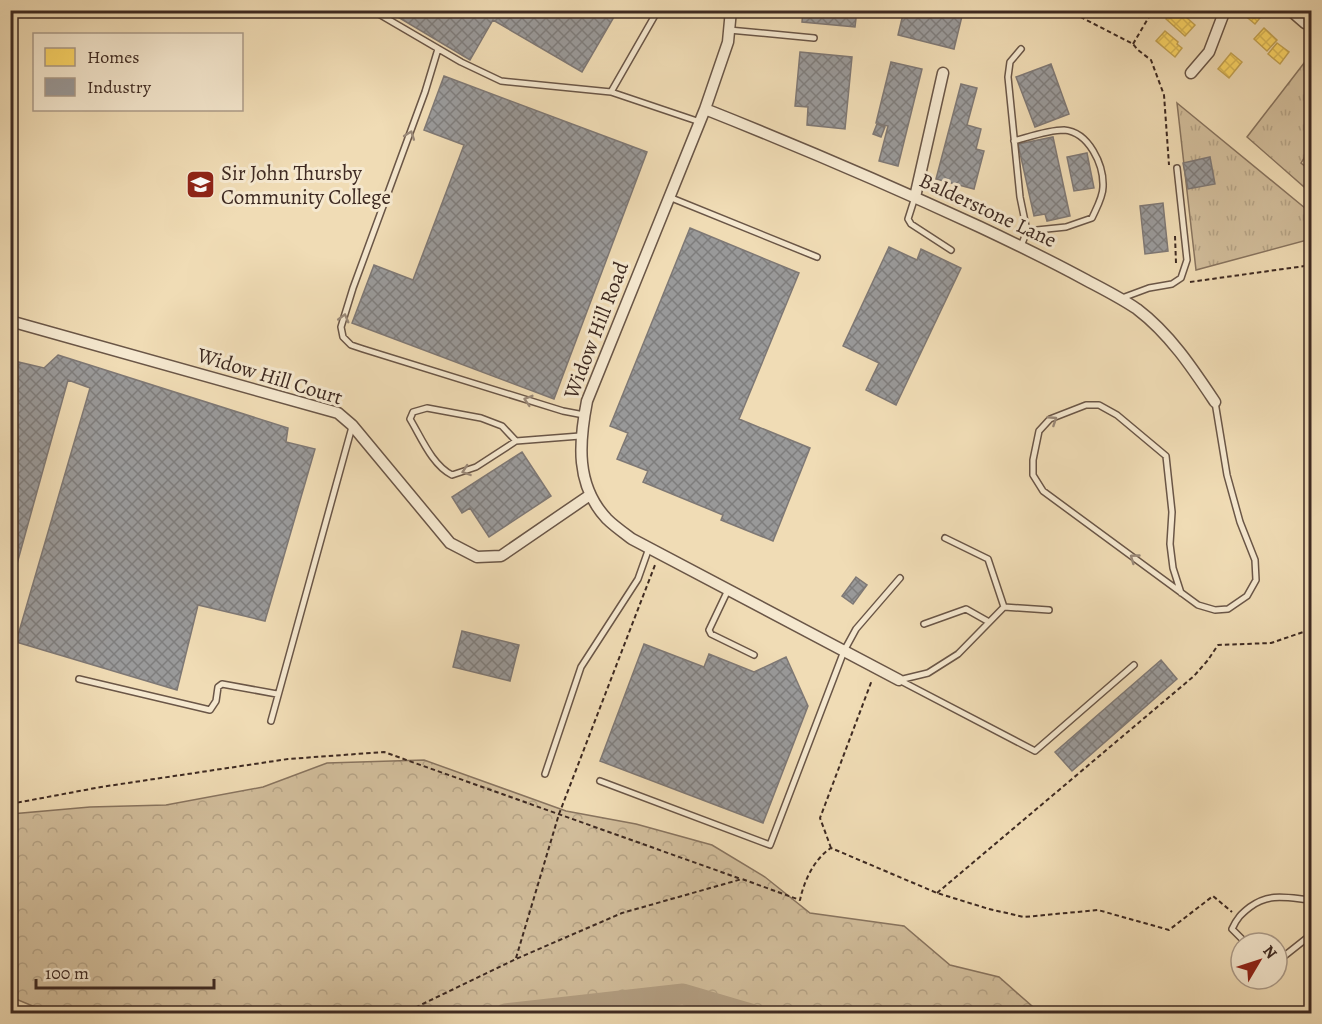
<svg xmlns="http://www.w3.org/2000/svg" width="1322" height="1024" viewBox="0 0 1322 1024" font-family="Alegreya,serif">
<style>
.forest{fill:url(#forest-crowns);stroke:#88745f;stroke-width:1.5}
.park{fill:url(#park-tufts);stroke:#88745f;stroke-width:1.5}
.homes{fill:url(#homes-cross-hatch);stroke:#c5a452;stroke-width:1.5}
.industry{fill:url(#industry-cross-hatch);stroke:#7e7875;stroke-width:1.5}
.lines{fill:none;stroke-linecap:round;stroke-linejoin:round}
.river{stroke:#b39f83;stroke-width:21}
.lane-casing{stroke:#6a5647;stroke-width:8}
.street-casing{stroke:#6a5647;stroke-width:13}
.path{stroke:#3e2a22;stroke-width:2;stroke-dasharray:4.5 3;stroke-linecap:butt}
.lane{stroke:#f5e8cf;stroke-width:5}
.street{stroke:#f5e8cf;stroke-width:10}
.oneway{stroke:#9a8978}
.labels{text-anchor:middle;dominant-baseline:central;stroke-width:6;stroke-linejoin:round;paint-order:stroke}
.poi-label{font-size:21px;fill:#3e2a22;stroke:#f5e8cf;text-anchor:start}
.street-label{font-size:21px;fill:#3e2a22;stroke:#f5e8cf}
</style>
<defs>
<pattern id="forest-crowns" width="20" height="18" patternUnits="userSpaceOnUse" patternTransform="scale(1.5)"><rect width="20" height="18" fill="#d2be9c"/><path d="M2 6a3 3 0 1 1 6 0M12 15a3 3 0 1 1 6 0" fill="none" stroke="#b5a386"/></pattern>
<pattern id="park-tufts" width="24" height="20" patternUnits="userSpaceOnUse" patternTransform="scale(1.5)"><rect width="24" height="20" fill="#d2be9c"/><path d="M3 7l-1-3M5 7V3M7 7l1-3M15 17l-1-3M17 17v-4M19 17l1-3" fill="none" stroke="#b5a386"/></pattern>
<pattern id="homes-cross-hatch" width="8" height="8" patternUnits="userSpaceOnUse" patternTransform="scale(1.5)"><rect width="8" height="8" fill="#ffd966"/><path d="M0 0l8 8M0 8l8-8" fill="none" stroke="#dcba58"/></pattern>
<pattern id="industry-cross-hatch" width="8" height="8" patternUnits="userSpaceOnUse" patternTransform="scale(1.5)"><rect width="8" height="8" fill="#999"/><path d="M0 0l8 8M0 8l8-8" fill="none" stroke="#7e7d7c"/></pattern>
</defs>
<rect width="100%" height="100%" fill="#f0dcb5"/>
<filter id="stains"><feTurbulence type="fractalNoise" baseFrequency=".00333" numOctaves="4"/><feColorMatrix values="0 0 0 0 .2 0 0 0 0 .09 0 0 0 0 .02 0 0 0 .5 -.17"/></filter>
<radialGradient id="worn" r=".72"><stop offset=".6" stop-color="#630" stop-opacity="0"/><stop offset="1" stop-color="#630" stop-opacity=".3"/></radialGradient>
<path class="forest" d="M424 760 566 811 636 824 712 845 765 877 810 913 904 926 950 965 999 977 1040 1013 73 1014 47 1012 11 997V814L90 807 166 805 263 787 327 763Z"/>
<path class="park" d="M1311 54V147L1301 163 1311 171V193L1247 137Z
M1177 103 1311 213V239L1196 270Z"/>
<path class="homes" d="M1174 10H1178L1195 25 1185 36 1166 19Z
M1246 10H1261L1264 13 1255 24 1243 14Z
M1264 28 1277 40 1267 51 1254 39Z
M1165 31 1178 42 1177 44 1182 48 1175 57 1156 41Z
M1277 43 1289 52 1280 64 1268 54Z
M1231 53 1242 62 1229 78 1218 69Z"/>
<path class="industry" d="M386 10H618L582 72 493 20 470 60Z
M803 10H857L855 27 802 22Z
M904 10H955L963 12 954 49 898 35Z
M800 52 852 57 845 129 807 125 808 107 795 106Z
M891 62 922 69 898 166 879 161 888 126 876 123Z
M1051 64 1069 114 1035 127 1016 77Z
M444 76 647 152 554 399 352 323 374 265 413 280 464 145 424 130Z
M961 84 977 88 967 125 981 129 976 149 984 151 974 189 936 179Z
M877 124 885 127 881 137 873 134Z
M1053 137 1070 216 1047 221 1045 214 1034 216 1018 144Z
M1087 153 1094 188 1074 191 1067 157Z
M1210 157 1215 184 1188 189 1183 163Z
M1163 203 1168 251 1145 254 1140 206Z
M690 228 799 273 739 419 810 448 773 541 721 520 723 515 643 482 648 471 617 459 628 433 610 426Z
M889 247 917 260 921 249 961 268 896 405 866 390 879 363 843 346Z
M58 355 288 428 286 442 315 449 265 621 198 605 177 690 16 642 90 388 68 380 10 589V360L44 368Z
M522 452 551 496 489 537 470 508 462 513 452 497Z
M856 577 867 585 853 604 842 596Z
M462 631 519 645 510 681 453 667Z
M644 644 704 667 709 654 754 672 786 657 808 706 763 823 600 761Z
M1161 660 1177 679 1072 771 1055 752Z"/>
<g class="lines">
<path class="river" d="M505 1014 683 994 751 1014"/>
<defs>
<path id="lane" d="M372 10 461 62 501 81 611 92 700 122
M729 30 814 38
M438 49 425 92 353 288 341 327 343 337 351 345 363 349 563 411 584 415
M1021 49 1010 62 1008 77 1020 197 1027 231
M611 92 658 10
M1014 141C1029 137 1048 130 1064 130 1089 132 1104 165 1103 187 1103 197 1096 209 1092 218L1066 227 1027 231 1021 246
M669 197 817 257
M915 197 908 219 911 224 951 250
M1122 298 1149 288 1172 284 1181 278 1187 260 1177 168
M516 441 502 426 481 418 427 408 413 412 410 419C421 437 432 465 452 475L476 467 516 441 580 436
M728 590 709 630 711 634 754 655
M1181 593 1173 568 1170 544 1172 512 1166 456 1117 415 1099 405H1086L1050 419 1039 431 1033 460V475L1043 491 1198 605 1215 610 1228 609 1247 596 1256 580 1255 560 1240 522 1227 475 1215 402
M1004 607 1049 610
M924 624 966 609 989 622
M79 679 210 710 216 701 218 687 222 684 277 694
M899 680 1035 751 1134 665
M899 680 928 673 958 654 1004 607 988 559 945 538
M271 721 352 427
M545 774 581 667 638 579 649 548
M600 781 770 845 844 651 856 629 900 578
M1246 943 1232 929C1237 918 1241 914 1250 907 1270 892 1288 898 1312 900
M1277 958 1283 957 1312 934"/>
<path id="street" d="M731 10 728 42 705 109 587 401C579 442 575 485 607 519 614 526 624 533 632 539L899 680
M1290 10 1305 23
M1191 73 1209 52 1225 10
M705 109C798 146 889 185 980 227 1016 244 1051 261 1086 280 1103 289 1121 298 1137 309 1170 334 1193 369 1215 402
M915 197 943 73
M10 321 338 413 352 425 450 543 477 557 501 556 590 495"/>
</defs>
<use href="#lane" class="lane-casing"/>
<use href="#street" class="street-casing"/>
<path class="path" d="M1067 10 1133 44 1138 50 1151 60 1164 95 1169 165
M1133 44 1153 10
M1175 236 1176 263
M1190 282 1312 265
M10 804 101 787 288 759 384 752 741 879
M831 848 820 818 872 680
M937 893 1194 676 1208 660 1218 645 1271 643 1312 629
M516 958 559 814 655 565
M402 1014 516 959 622 913 742 879 800 900C804 881 814 859 831 848L937 893 989 909 1024 917 1098 910 1169 930 1213 896 1232 912"/>
<use href="#lane" class="lane"/>
<use href="#street" class="street"/>
</g>
<defs><path id="oneway-chevron" d="M-2-3.5L2.5 0L-2 3.5" fill="none" stroke-width="1.6" stroke-linecap="round" stroke-linejoin="round" transform="scale(1.5)"/></defs>
<g class="oneway">
<use href="#oneway-chevron" transform="translate(410 135) rotate(-70)"/>
<use href="#oneway-chevron" transform="translate(344 318) rotate(-75)"/>
<use href="#oneway-chevron" transform="translate(528 400) rotate(-163)"/>
<use href="#oneway-chevron" transform="translate(1053 420) rotate(-33)"/>
<use href="#oneway-chevron" transform="translate(466 471) rotate(161)"/>
<use href="#oneway-chevron" transform="translate(1134 558) rotate(-144)"/>
</g>
<defs>
<symbol id="school-square" viewBox="-11 -11 22 22"><rect x="-9" y="-9" width="18" height="18" rx="4" fill="#8f2418" stroke="#f5e8cf"/><path d="M0-5L7-2L0 1L-7-2ZM-4 1L0 2.5L4 1V4Q0 6-4 4Z" fill="#fff"/></symbol>
</defs>
<g fill-rule="evenodd">
<use href="#school-square" x="184" y="168" width="33" height="33"/>
</g>
<g class="labels">
<g class="poi-label">
<text x="221" y="173">Sir John Thursby<tspan x="221" dy="24">Community College</tspan></text>
</g>
<g class="street-label">
<text transform="translate(988 210) rotate(25)">Balderstone Lane</text>
<text transform="translate(596 330) rotate(-69)">Widow Hill Road</text>
<text transform="translate(270 376) rotate(17)">Widow Hill Court</text>
</g>
</g>
<rect width="1322" height="1024" fill="none" stroke="#f0dcb5" stroke-width="36"/>
<rect x="12" y="12" width="1298" height="1000" fill="none" stroke="#3e2a22" stroke-width="3"/>
<rect x="18" y="18" width="1286" height="988" fill="none" stroke="#3e2a22" stroke-width="1.5"/>
<rect x="33" y="33" width="210" height="78" fill="#f5e8cf" stroke="#ac9c8a" stroke-width="1.5"/>
<rect x="45" y="48" width="30" height="18" fill="#ffd966" stroke="#ac9c8a" stroke-width="1.5"/>
<text x="87" y="63" font-size="18" fill="#3e2a22">Homes</text>
<rect x="45" y="78" width="30" height="18" fill="#999999" stroke="#ac9c8a" stroke-width="1.5"/>
<text x="87" y="93" font-size="18" fill="#3e2a22">Industry</text>
<g transform="translate(1259 961) rotate(51)"><circle r="28" fill="#f5e8cf" stroke="#ac9c8a" stroke-width="1.5"/>
<path d="M0-4.5L10 22L0 15L-10 22Z" fill="#8f2418"/>
<text y="-9" font-size="16" font-weight="bold" text-anchor="middle" fill="#3e2a22">N</text>
</g>
<path d="M36 979v9h178v-9" fill="none" stroke="#3e2a22" stroke-width="3"/>
<text x="45" y="979" font-size="18" fill="#3e2a22" stroke="#f5e8cf" stroke-width="4.5" paint-order="stroke">100 m</text>
<rect width="100%" height="100%" filter="url(#stains)"/>
<rect width="100%" height="100%" fill="url(#worn)"/>
</svg>
